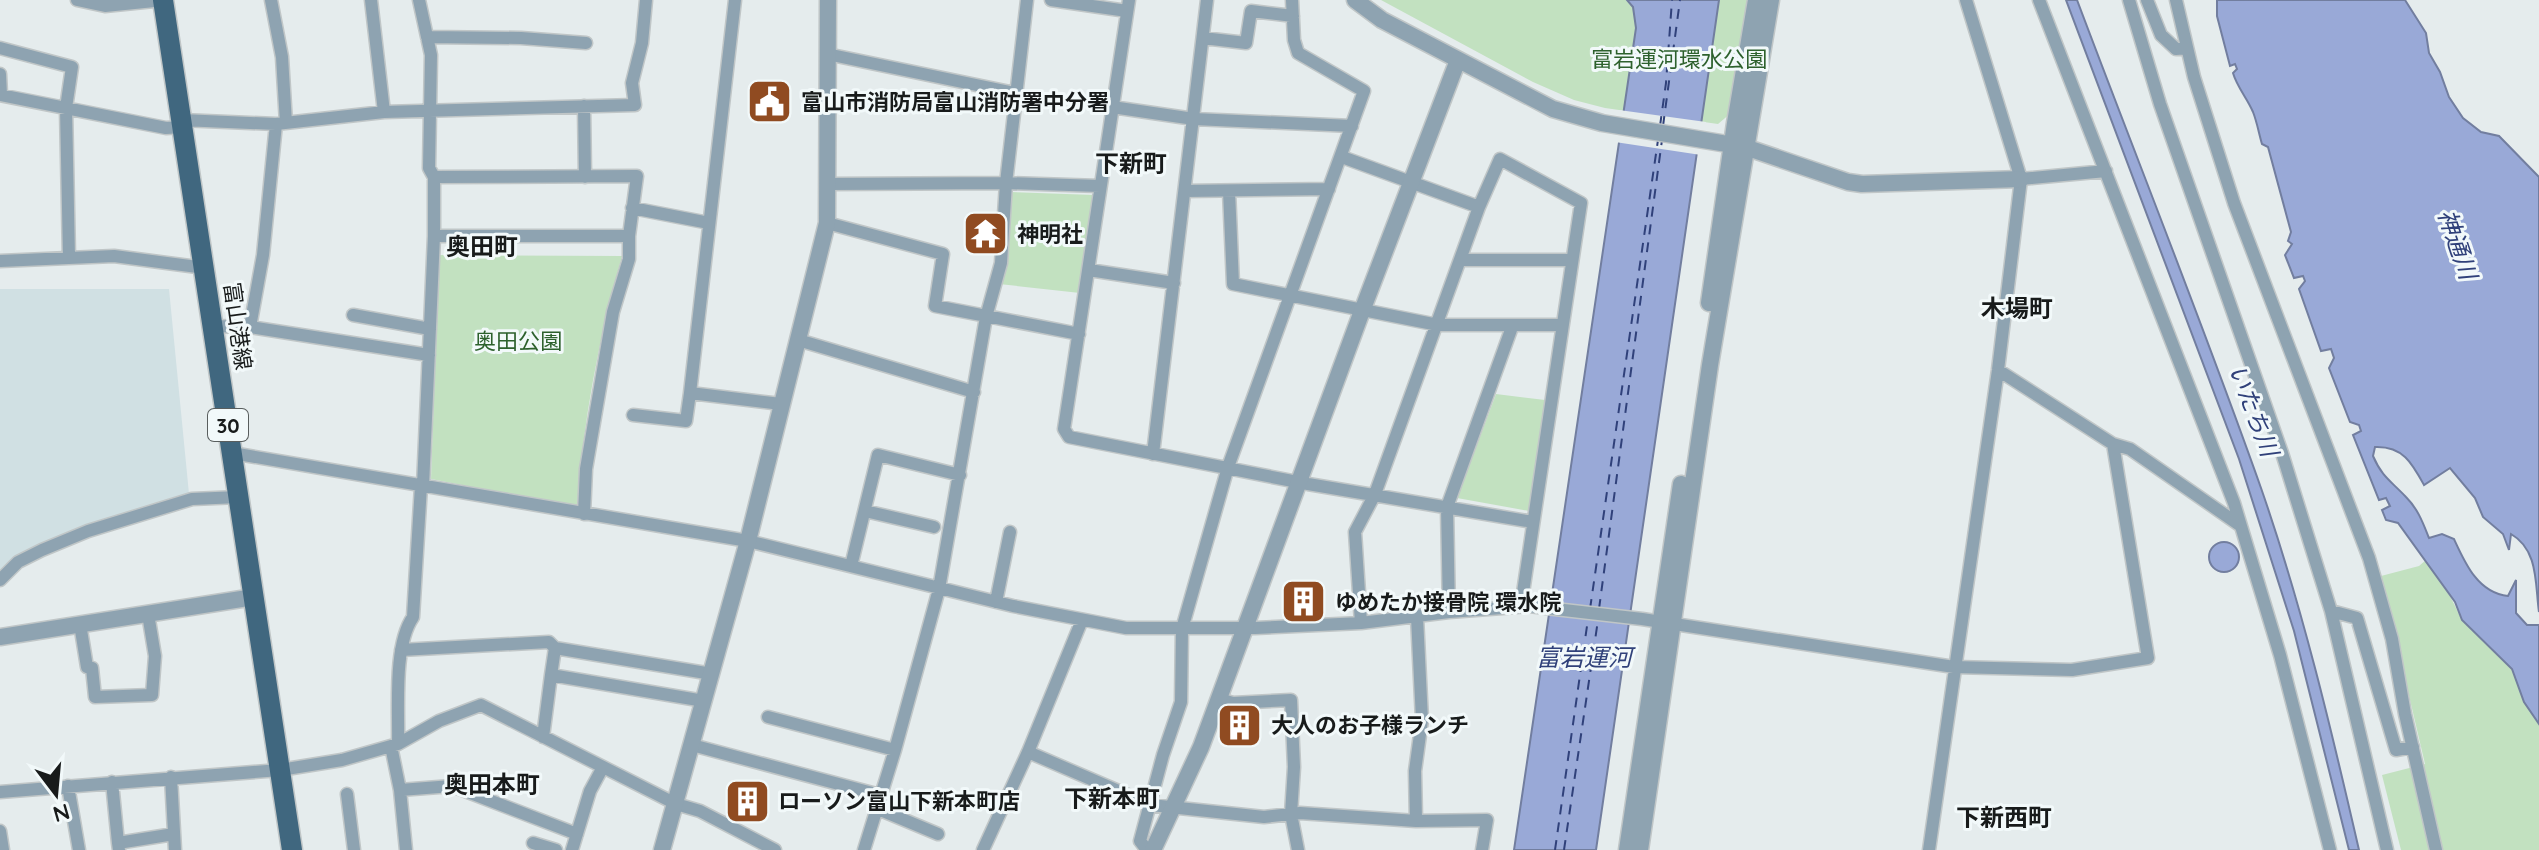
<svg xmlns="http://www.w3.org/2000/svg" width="2539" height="850" viewBox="0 0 2539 850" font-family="Quicksand,'Noto Sans JP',sans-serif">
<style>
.built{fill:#d0e0e3}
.green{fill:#c2e1c0}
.water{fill:#99a9d7;stroke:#727e9f;stroke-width:2}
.pier{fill:#e5eced}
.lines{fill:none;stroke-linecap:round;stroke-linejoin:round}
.ferry{stroke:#30417a;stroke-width:2;stroke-dasharray:10 8;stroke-linecap:butt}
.minor-casing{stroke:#c0c6c7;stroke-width:15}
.tertiary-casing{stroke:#c0c6c7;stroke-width:19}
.primary-casing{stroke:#c0c6c7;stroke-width:23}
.minor{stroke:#8ea3b1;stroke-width:12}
.tertiary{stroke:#8ea3b1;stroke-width:16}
.primary{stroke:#40677f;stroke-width:20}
.labels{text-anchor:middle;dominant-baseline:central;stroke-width:6;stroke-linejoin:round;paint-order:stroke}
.shield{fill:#f2f9fa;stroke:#595e5e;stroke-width:2}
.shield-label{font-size:20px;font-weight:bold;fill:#181b1b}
.park-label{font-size:22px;fill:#2d612d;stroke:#f2f9fa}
.poi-label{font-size:22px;font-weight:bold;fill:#181b1b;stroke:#f2f9fa;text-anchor:start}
.street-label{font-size:22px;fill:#181b1b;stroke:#f2f9fa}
.neighbourhood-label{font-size:24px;font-weight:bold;fill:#181b1b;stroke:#f2f9fa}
.water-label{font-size:24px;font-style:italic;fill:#30417a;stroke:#f2f9fa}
</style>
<rect width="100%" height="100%" fill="#e5eced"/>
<path class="built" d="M0 289H169L189 494 0 573Z"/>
<path class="green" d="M1381 0H1751L1731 113 1718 124 1605 108 1574 100 1533 82Z
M1009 192 1094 195 1080 293 999 284Z
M439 255 622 256C599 337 583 422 577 507L431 479Z
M1496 394 1545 400 1529 511 1457 498Z
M2426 560 2450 596 2462 620 2512 669 2524 702 2539 724V850H2401L2382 775 2425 764 2381 576 2419 566Z"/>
<path class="water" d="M1627 0H1719L1596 850H1514L1636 28 1633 7Z
M2066 0H2077C2138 162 2203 324 2261 488 2302 606 2331 728 2359 850H2349L2294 631 2239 459Z
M2217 0H2405L2426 33 2429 53 2440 72 2449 97 2463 118 2481 132 2499 136 2539 177V612C2535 585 2539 550 2511 534L2509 550 2503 534 2483 517 2475 498 2450 468 2424 485C2412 463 2403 446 2375 447L2373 456C2382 477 2391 481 2406 497 2418 509 2423 523 2429 538L2442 534 2454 539C2465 563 2478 593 2508 596L2516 580V613L2527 625H2539V724L2524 702 2512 669 2462 620 2455 602 2398 523 2386 520 2382 510 2390 506 2386 498 2379 500 2353 435 2361 431 2359 425 2350 422 2329 368 2334 358 2331 349 2321 351 2299 289 2305 281 2303 276 2294 278 2285 255 2292 244 2288 241 2291 232 2268 147 2262 144C2259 134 2257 122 2253 112 2247 98 2237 87 2233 73L2237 69 2235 64 2230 66 2217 16Z
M2209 557a15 15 0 1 1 30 0a15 15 0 1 1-30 0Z"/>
<path class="pier" d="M1619 110 1706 122 1701 155 1615 142Z"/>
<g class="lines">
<path class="ferry" d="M1660 126 1666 83 1672 0
M1663 126 1680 0
M1590 609 1658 140
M1599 609 1662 140
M1555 850 1588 619
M1564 850 1598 620"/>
<defs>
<path id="minor" d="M77 0 105 6 164 0
M271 0 282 57 286 123
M371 0 384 112
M419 0 431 55 429 168 434 177V236L423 486
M735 0 690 393 781 404
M1051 0 1127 11
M1129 0 1064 429 1069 437 1308 484 1533 522
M2039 0 2234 503 2280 655 2330 850
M2129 0 2160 104 2282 453 2331 611 2387 850
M2147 0 2161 35 2176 49 2187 48
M2176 0 2194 77 2234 203 2369 558 2392 639 2405 714 2436 850
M427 37 521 38 586 43
M1203 38 1246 43 1251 11 1293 16
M0 48 72 67 66 108 69 258
M827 54 1015 93
M0 74 1 95
M0 95 166 128 183 127
M584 106 585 177
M1112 107 1194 119 1352 126
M182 120 276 124 384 112 635 105 632 83 642 43 646 0
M1342 157 1479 207
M434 177 637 176 629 236V259L613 312 586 469 584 514
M2021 179 2106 171
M828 184 1006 183 1100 186
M1185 191 1329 189
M1229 191 1233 284 1438 325H1562
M632 208 709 223
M827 223 943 254 935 306 1079 334
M434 236H629
M1462 260H1572
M0 261 114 256 205 268
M1089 270 1174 283
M353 315 430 329
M213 326 250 327 263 255 276 124
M250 327 429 355
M798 340 974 392
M1998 370 2113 444 2130 449 2241 526
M633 415 686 421 690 393
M232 453 748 541 1013 606 1126 628H1255L1361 623 1449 612 1529 606 1642 619 1954 667 2072 670 2148 658 2113 444
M1153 454 1207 0
M865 511 934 527
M851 566 878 455 960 475
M0 580 18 562 42 550 88 531 192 499 239 497
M996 602 1010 532
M2331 611 2357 618 2396 750 2413 747
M1449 612 1447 507 1512 327
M1361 623 1355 532 1375 494 1479 207 1500 159 1581 203 1521 606
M80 624 87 667 92 668 95 697 152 695 155 656 148 614
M401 650 549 642 555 648
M1219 699 1233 703 1291 700 1294 767 1291 814 1298 850
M704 701 551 675 555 648 712 674
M768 717 895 750
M543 737 551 675
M398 744C399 709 393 646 413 617L421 486
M692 745 880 795
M391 746 400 790 452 786 577 834
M1028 752 1151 805 1264 817 1300 813 1416 821 1487 820 1482 850
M171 777 175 850
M112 782 118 843
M68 786 79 850
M400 790 406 850
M0 792 280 770 342 760 398 744 439 721 481 705 676 804 700 811 775 850
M347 794 354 850
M878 809 938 834
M1416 821 1415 771 1422 720 1417 617
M0 831 3 850
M533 843 556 850
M119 850 118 843 174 834
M572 850 590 791 603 767
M864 850 895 750 939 589 986 317 1001 263 1006 183 1027 0
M983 850 1028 752 1082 620
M1147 850 1140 841 1163 755 1181 702 1182 629 1228 467 1364 91 1298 53 1294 40 1292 0
M1929 850 1998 370 2021 179 1966 0"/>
<path id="tertiary" d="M1355 0 1382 20 1553 109 1602 123 1745 147 1848 182 1862 184 2021 179
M1709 303 1735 123 1756 0
M0 637 254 597
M662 850 748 541 827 223 828 0
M1153 850 1201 747 1362 311 1458 60
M1627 850 1681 484
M1640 850 1710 365 1771 0"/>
<path id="primary" d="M163 0 292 850"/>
</defs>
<use href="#minor" class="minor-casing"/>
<use href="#tertiary" class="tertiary-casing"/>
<use href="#primary" class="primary-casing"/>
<use href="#minor" class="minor"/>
<use href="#tertiary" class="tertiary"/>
<use href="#primary" class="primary"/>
</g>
<defs>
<symbol id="civic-square" viewBox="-11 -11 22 22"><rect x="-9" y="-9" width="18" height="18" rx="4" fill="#904b21" stroke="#f2f9fa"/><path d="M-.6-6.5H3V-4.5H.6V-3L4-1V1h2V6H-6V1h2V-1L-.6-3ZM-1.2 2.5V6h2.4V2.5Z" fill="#fff"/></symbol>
<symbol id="temple-square" viewBox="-11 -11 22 22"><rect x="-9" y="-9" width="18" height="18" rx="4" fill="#904b21" stroke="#f2f9fa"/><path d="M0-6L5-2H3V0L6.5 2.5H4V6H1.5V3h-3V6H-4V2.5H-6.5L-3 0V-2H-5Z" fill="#fff"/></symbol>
<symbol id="building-square" viewBox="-11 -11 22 22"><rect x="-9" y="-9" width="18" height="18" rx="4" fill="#904b21" stroke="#f2f9fa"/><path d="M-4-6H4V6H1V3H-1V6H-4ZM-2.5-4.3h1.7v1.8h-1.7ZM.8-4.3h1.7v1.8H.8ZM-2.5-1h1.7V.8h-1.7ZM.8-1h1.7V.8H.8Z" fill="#fff"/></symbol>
</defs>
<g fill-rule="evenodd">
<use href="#civic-square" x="744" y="76" width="51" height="51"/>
<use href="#temple-square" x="960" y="208" width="51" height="51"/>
<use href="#building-square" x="1278" y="576" width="51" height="51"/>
<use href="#building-square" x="1214" y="700" width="51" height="51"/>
<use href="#building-square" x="722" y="776" width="51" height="51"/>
</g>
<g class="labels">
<rect class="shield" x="208" y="409" width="40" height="32" rx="6"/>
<g class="shield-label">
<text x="228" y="425">30</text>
</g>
<g class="park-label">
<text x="1679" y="59">富岩運河環水公園</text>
<text x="518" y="341">奥田公園</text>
</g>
<g class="poi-label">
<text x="801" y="102">富山市消防局富山消防署中分署</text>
<text x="1017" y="234">神明社</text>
<text x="1335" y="602">ゆめたか接骨院 環水院</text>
<text x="1271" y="725">大人のお子様ランチ</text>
<text x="778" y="801">ローソン富山下新本町店</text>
</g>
<g class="street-label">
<text transform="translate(238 326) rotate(82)">富山港線</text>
</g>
<g class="neighbourhood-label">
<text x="1131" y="163">下新町</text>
<text x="482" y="246">奥田町</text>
<text x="2017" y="308">木場町</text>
<text x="492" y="784">奥田本町</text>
<text x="1112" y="798">下新本町</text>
<text x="2004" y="817">下新西町</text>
</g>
<g class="water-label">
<text transform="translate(2458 244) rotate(71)">神通川</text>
<text transform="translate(2254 410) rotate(69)">いたち川</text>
<text x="1584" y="657">富岩運河</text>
</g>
</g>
<g transform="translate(56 794) rotate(164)" stroke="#f2f9fa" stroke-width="6" paint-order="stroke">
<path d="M0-6L14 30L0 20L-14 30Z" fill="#181b1b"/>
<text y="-12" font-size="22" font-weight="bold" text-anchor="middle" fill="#181b1b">N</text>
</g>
</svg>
